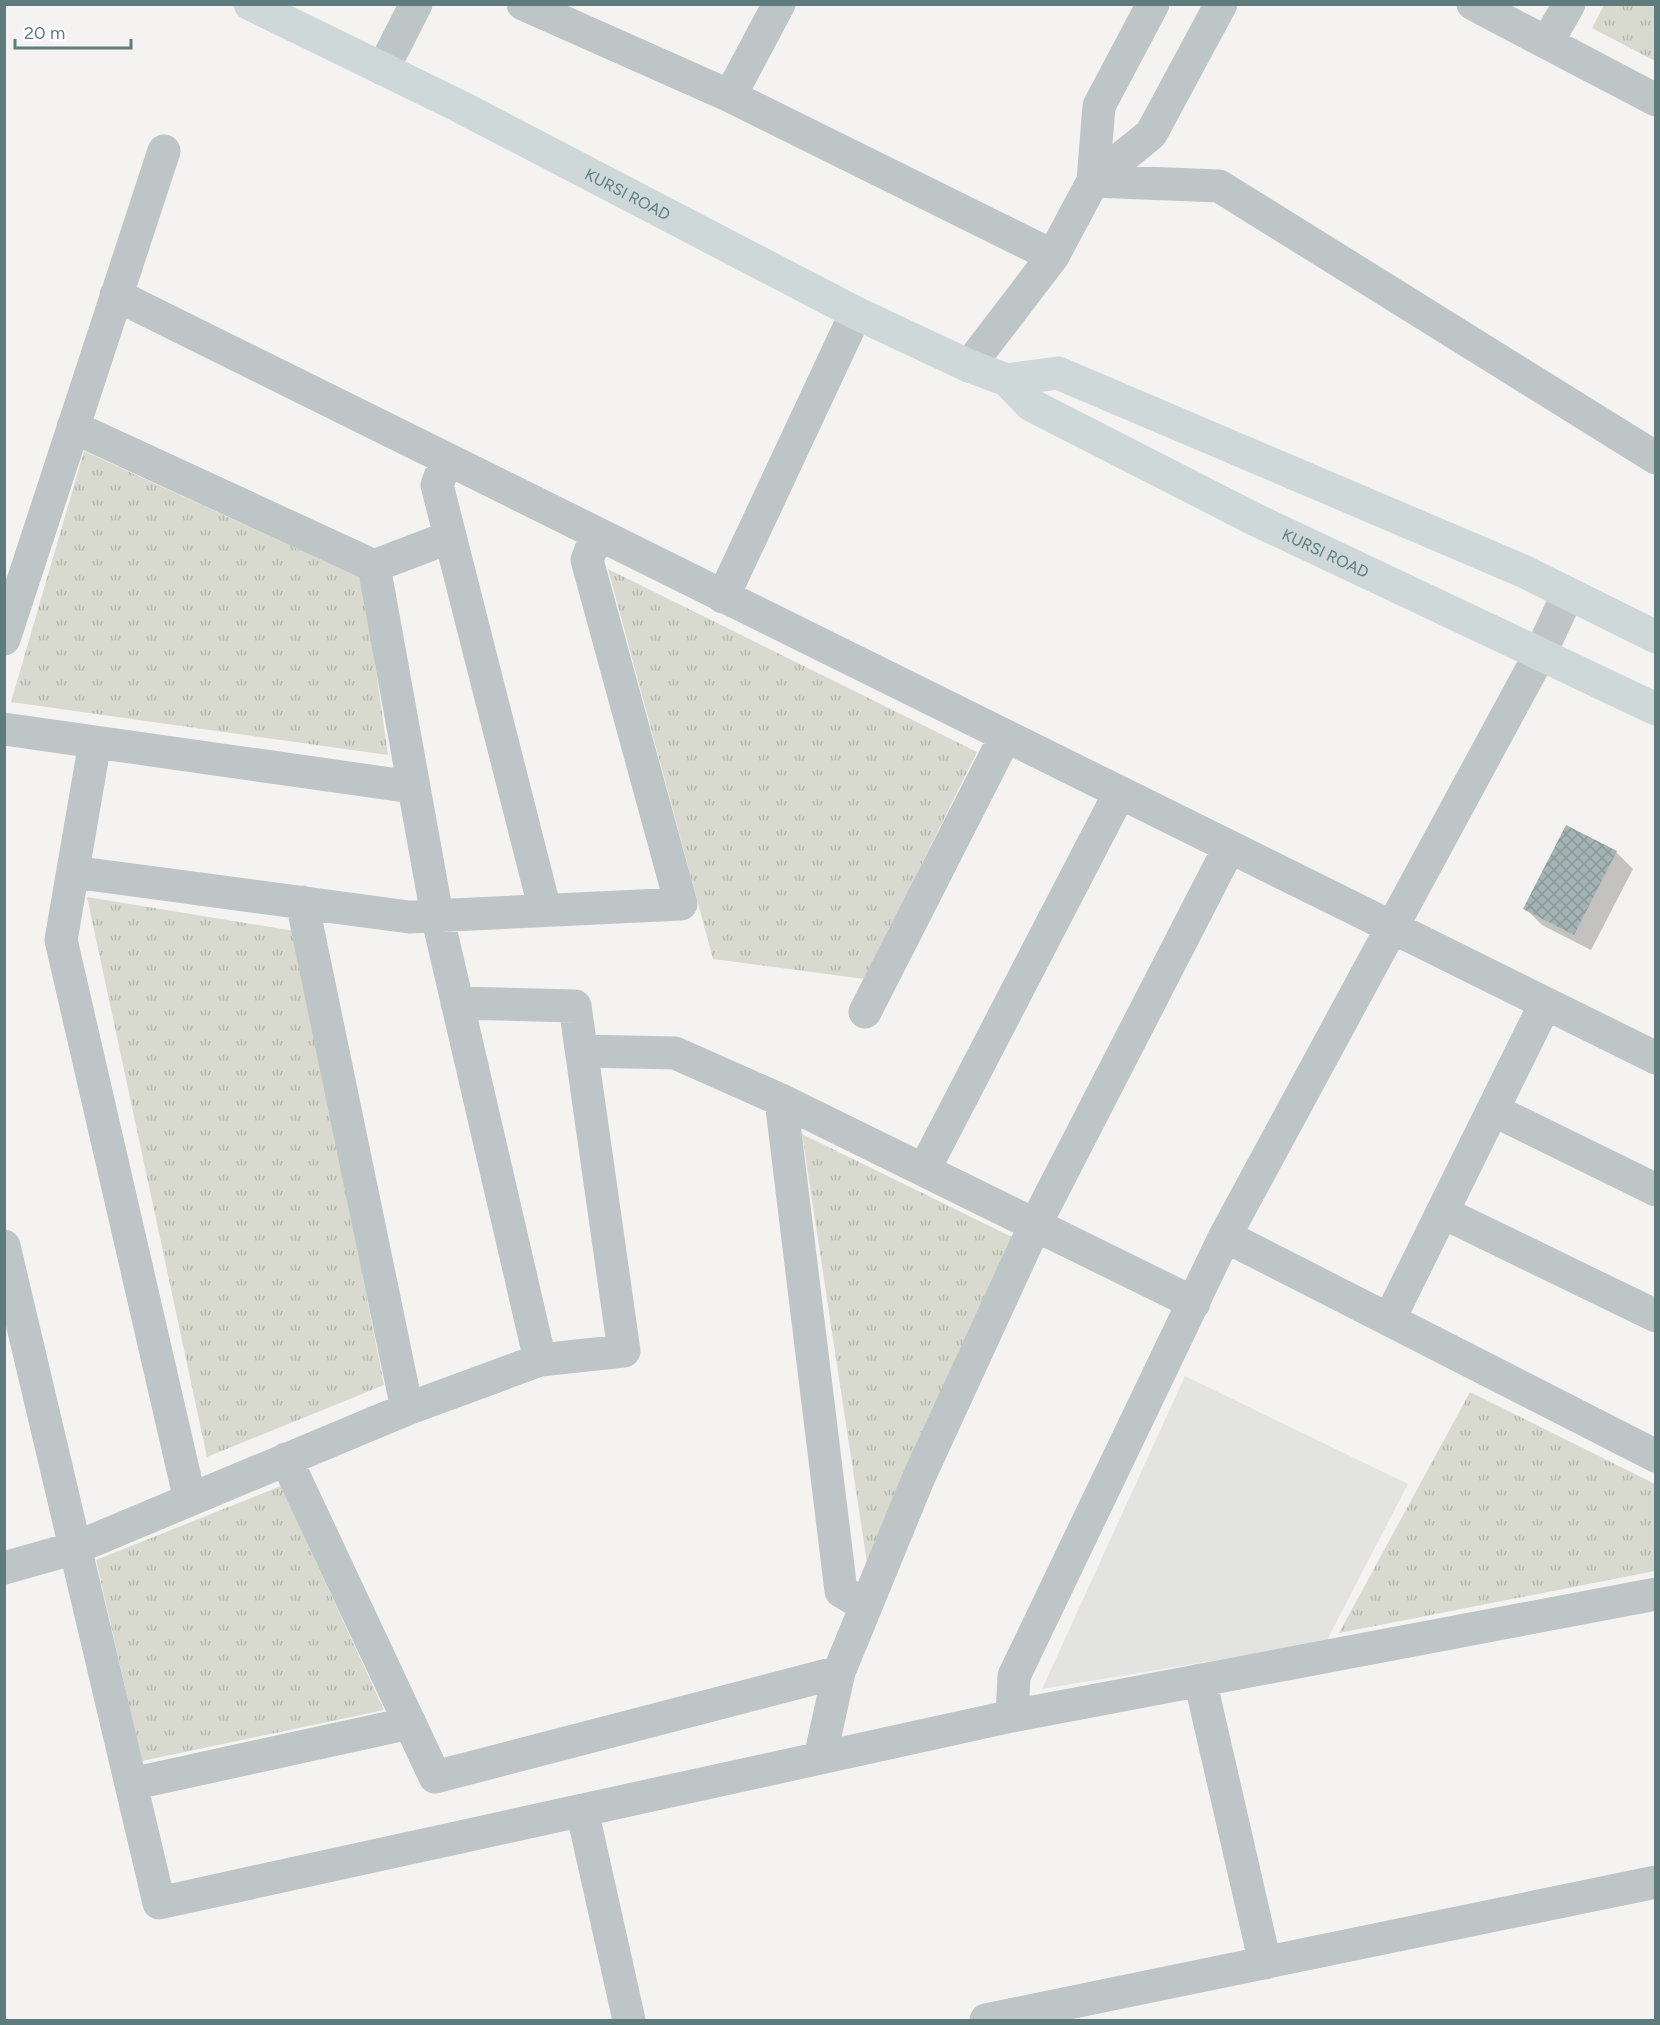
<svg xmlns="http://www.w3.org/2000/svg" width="1660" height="2025" viewBox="0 0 1660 2025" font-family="Figtree,sans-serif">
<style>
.built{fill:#e3e4e2}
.park{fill:url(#park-tufts)}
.shadow{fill:#0003}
.building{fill:url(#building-cross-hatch)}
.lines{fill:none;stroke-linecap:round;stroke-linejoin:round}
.minor{stroke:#bdc5c6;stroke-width:33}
.major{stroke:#cfd8d9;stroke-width:33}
.labels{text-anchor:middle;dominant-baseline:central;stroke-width:6;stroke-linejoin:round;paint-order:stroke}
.street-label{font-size:16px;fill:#5e7c7e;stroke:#fff}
</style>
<defs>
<pattern id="park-tufts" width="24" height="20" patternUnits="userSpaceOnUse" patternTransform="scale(1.5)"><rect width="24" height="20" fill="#d8dacf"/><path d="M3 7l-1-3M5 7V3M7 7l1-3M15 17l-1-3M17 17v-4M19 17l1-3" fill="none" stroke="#b2b6ad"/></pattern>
<pattern id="building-cross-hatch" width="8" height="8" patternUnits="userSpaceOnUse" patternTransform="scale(1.5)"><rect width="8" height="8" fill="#a4b3b3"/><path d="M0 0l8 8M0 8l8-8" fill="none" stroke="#899797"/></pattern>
</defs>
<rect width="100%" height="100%" fill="#f5f3f1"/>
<path class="built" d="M1185 1376 1408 1484 1326 1642 1042 1689Z"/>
<path class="park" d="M1604 5H1655V61L1592 28Z
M84 451 363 579 388 755 11 702Z
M608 569 977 752 865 979 713 959Z
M87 897 295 931 384 1385 207 1457Z
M802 1134 1014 1238 867 1563Z
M1470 1392 1655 1484V1571L1339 1633Z
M281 1486 384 1710 142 1761 96 1560Z"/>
<path class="shadow" d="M1616 852 1633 869 1591 950 1542 925 1525 908Z"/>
<path class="building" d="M1566 825 1617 851 1574 935 1523 909Z"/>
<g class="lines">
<path class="minor" d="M523 4 730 96 1053 256
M1473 4 1656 100
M1547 43 1569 4
M383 69 416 4
M730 96 779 4
M1093 181 1219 186 1656 458
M1093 181 1099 106 1153 4
M116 295 1656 1058
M969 366 1053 256 1093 181 1151 134 1221 4
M73 427 374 566 437 915 540 1360
M447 459 437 485 545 910
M374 566 450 537
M723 597 856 313
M4 639 164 151
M4 729 412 787
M95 742 61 940 190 1500
M73 872 409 917 681 904 587 560 597 534
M302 902 407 1409
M865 1012 1005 737
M582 1051 675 1053 781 1100 1194 1303
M781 1100 841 1591 866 1606
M1493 1110 1656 1190
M924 1170 1119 794
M1442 1212 1656 1316
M1225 1236 1656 1456
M4 1246 159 1903 1012 1716 1656 1594
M1389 1320 1545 1004
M286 1459 435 1777 839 1672
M4 1568 75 1548 407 1409 540 1360 624 1351 575 1006 457 1003
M1200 1680 1265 1963
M1012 1716 1014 1676 1225 1236 1540 654 1568 594
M820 1758 839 1672 919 1477 1035 1225 1229 848
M131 1784 410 1723
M582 1810 629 2020
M986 2020 1656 1882"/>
<g class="major">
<path id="s1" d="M250 4 461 107 856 313 969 366 1007 380 1031 405 1254 519 1656 709"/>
<path d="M1007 380 1058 373 1523 571 1656 637"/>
</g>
</g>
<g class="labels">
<g class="street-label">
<text stroke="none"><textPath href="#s1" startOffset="423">KURSI ROAD</textPath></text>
<text stroke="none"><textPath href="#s1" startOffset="1210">KURSI ROAD</textPath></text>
</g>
</g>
<rect width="1660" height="2025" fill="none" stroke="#5e7c7e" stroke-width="12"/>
<path d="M15 39v9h116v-9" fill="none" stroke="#5e7c7e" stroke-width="3"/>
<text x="24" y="39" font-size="18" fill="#5e7c7e" stroke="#ffffff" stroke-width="4.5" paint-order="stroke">20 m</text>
</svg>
